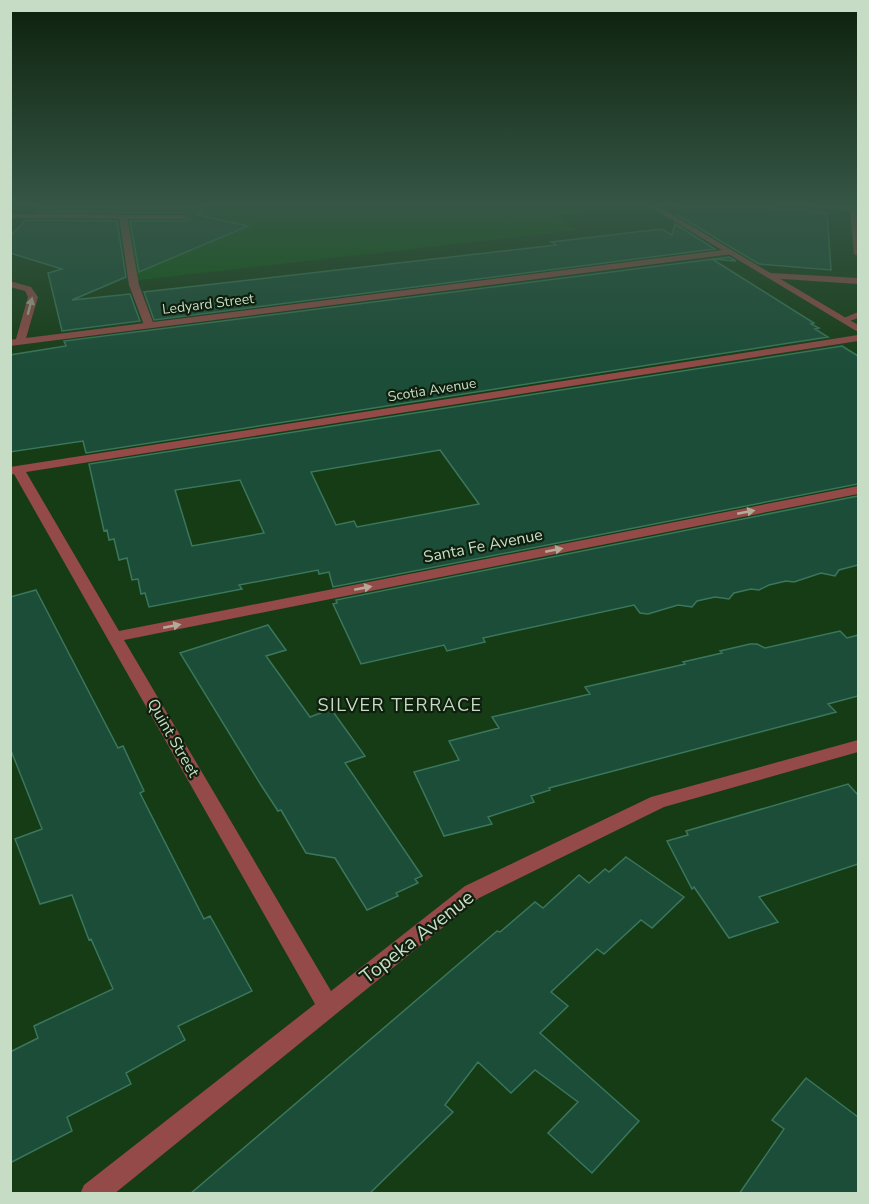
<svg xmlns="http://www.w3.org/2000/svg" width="869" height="1204" viewBox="0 0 869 1204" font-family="'Nunito Sans',sans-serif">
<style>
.green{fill:#0c580e}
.building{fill:#1b4d38;stroke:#3a775c;stroke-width:1.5;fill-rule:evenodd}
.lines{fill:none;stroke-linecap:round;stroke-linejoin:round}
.service{fill:#944a48;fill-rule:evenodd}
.minor{fill:#944a48;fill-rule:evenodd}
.tertiary{fill:#944a48;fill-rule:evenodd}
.oneway{fill:#b5a999}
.labels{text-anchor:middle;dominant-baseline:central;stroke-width:4.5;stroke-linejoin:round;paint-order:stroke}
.far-street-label{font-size:14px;fill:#c7dcc5;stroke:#0f1f0e}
.street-label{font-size:16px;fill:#c7dcc5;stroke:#0f1f0e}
.neighbourhood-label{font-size:18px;letter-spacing:1.5px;fill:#c7dcc5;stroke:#0f1f0e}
.near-street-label{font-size:20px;fill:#c7dcc5;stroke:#0f1f0e}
</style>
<rect width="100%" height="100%" fill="#163c15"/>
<path class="green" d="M206 205H620L624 207 557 215 578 230 131 281 119 222H195Z"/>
<path class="building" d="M40 205H205L198 215 248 226 139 272 130 221H184L190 218 189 215 184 213 34 212Z
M680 205H733L827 213 831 270 759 264 677 215Z
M26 220 117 221 126 277 72 300 130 294 140 321 62 331 48 273 62 269 10 253V236Z
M675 224 715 249 154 320 144 292 556 245 551 242 662 229 672 235Z
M729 257 736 261 712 259 814 323 811 324 819 328 815 329 828 337 86 453 83 441 10 452V355L66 346 64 341Z
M842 346 858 356V484L333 587 329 572 319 574 318 570 239 585 242 589 149 607 145 593 141 594 138 579 132 580 127 558 119 560 114 539 109 540 107 530 104 531 89 464ZM440 450 479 504 357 527 354 521 336 525 311 472ZM240 480 264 533 192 546 175 490Z
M858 496V565L839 570 835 576 821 573 794 582 786 581 769 585 759 590 751 589 734 593 729 599 715 597 697 601 692 607 678 605 648 614 640 613 634 605 483 638 485 642 447 651 444 645 361 664 333 604 337 603 336 600Z
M36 590 118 748 123 746 144 791 140 793 204 919 210 916 252 991 178 1026 185 1040 126 1073 131 1084 67 1117 72 1131 10 1163V1052L38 1038 34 1026 113 989 91 939 89 940 72 895 40 904 15 839 42 829 10 748V597Z
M268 625 286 650 266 656 310 717 331 709 365 756 345 763 422 876 415 879 418 883 396 893 398 896 367 910 335 858 306 853 281 810 278 811 261 785 180 653Z
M840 631 847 638 858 635V696L828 704 836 712 549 788 550 790 531 796 534 802 488 817 492 824 444 836 414 772 459 760 449 741 499 728 492 717 590 694 585 687 685 664 683 662 722 653 720 651 750 644H757L765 648Z
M848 784 858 795V864L759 897 778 922 729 938 694 887 692 889 667 841 688 835 686 831Z
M626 857 684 897 652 928 641 920 604 954 597 949 551 992 568 1006 540 1033 639 1121 592 1173 548 1133 578 1102 535 1070 511 1093 478 1062 445 1105 453 1112 369 1194H190L497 931 500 932 535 902 543 908 579 875 589 883 605 869 609 872Z
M806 1078 858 1117V1194H739L784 1129 772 1120Z"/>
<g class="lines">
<path class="service" d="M123 215 127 217 139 285 154 325 149 328 144 325 129 285 119 217Z"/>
<path class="minor" d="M805 205 858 206V256L854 254 850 210 809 207Z
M10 214 184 215 188 217 184 219 10 218Z
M730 249 734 252 733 254 10 346V340L16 339 28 297 25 291 10 287V281L31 287 38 297 26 338Z
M771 273 858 278V284L768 278 766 276Z
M858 312V318L844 323 839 320Z
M858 335V341L26 472 119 631 858 486V494L124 640 331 991 465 886 651 797 858 740V752L664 807 479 898 114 1194H80L84 1185 315 1004 14 474 10 475V467Z"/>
<path class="tertiary" d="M647 205H656L858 325V332Z"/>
</g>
<defs><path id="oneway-solid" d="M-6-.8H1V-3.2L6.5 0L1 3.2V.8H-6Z" transform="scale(1.5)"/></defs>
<g class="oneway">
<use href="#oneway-solid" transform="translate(30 306) rotate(-75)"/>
<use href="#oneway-solid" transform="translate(746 512) rotate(-11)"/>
<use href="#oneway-solid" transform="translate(554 550) rotate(-11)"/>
<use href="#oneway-solid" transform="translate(363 588) rotate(-11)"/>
<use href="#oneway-solid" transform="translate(172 626) rotate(-11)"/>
</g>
<linearGradient id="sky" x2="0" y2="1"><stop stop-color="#0c210c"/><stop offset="0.55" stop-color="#365646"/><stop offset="1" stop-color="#365646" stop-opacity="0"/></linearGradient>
<rect width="869" height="373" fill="url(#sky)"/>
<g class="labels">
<g class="far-street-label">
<text transform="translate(208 304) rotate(-7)">Ledyard Street</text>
<text transform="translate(432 390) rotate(-9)">Scotia Avenue</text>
</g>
<g class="street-label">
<text transform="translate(483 546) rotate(-11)">Santa Fe Avenue</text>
<text transform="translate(173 738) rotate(60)">Quint Street</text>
</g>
<g class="neighbourhood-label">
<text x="400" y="705">SILVER TERRACE</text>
</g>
<g class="near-street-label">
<text transform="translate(417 937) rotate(-38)">Topeka Avenue</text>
</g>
</g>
<rect width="869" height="1204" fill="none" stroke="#c7dcc5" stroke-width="24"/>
</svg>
